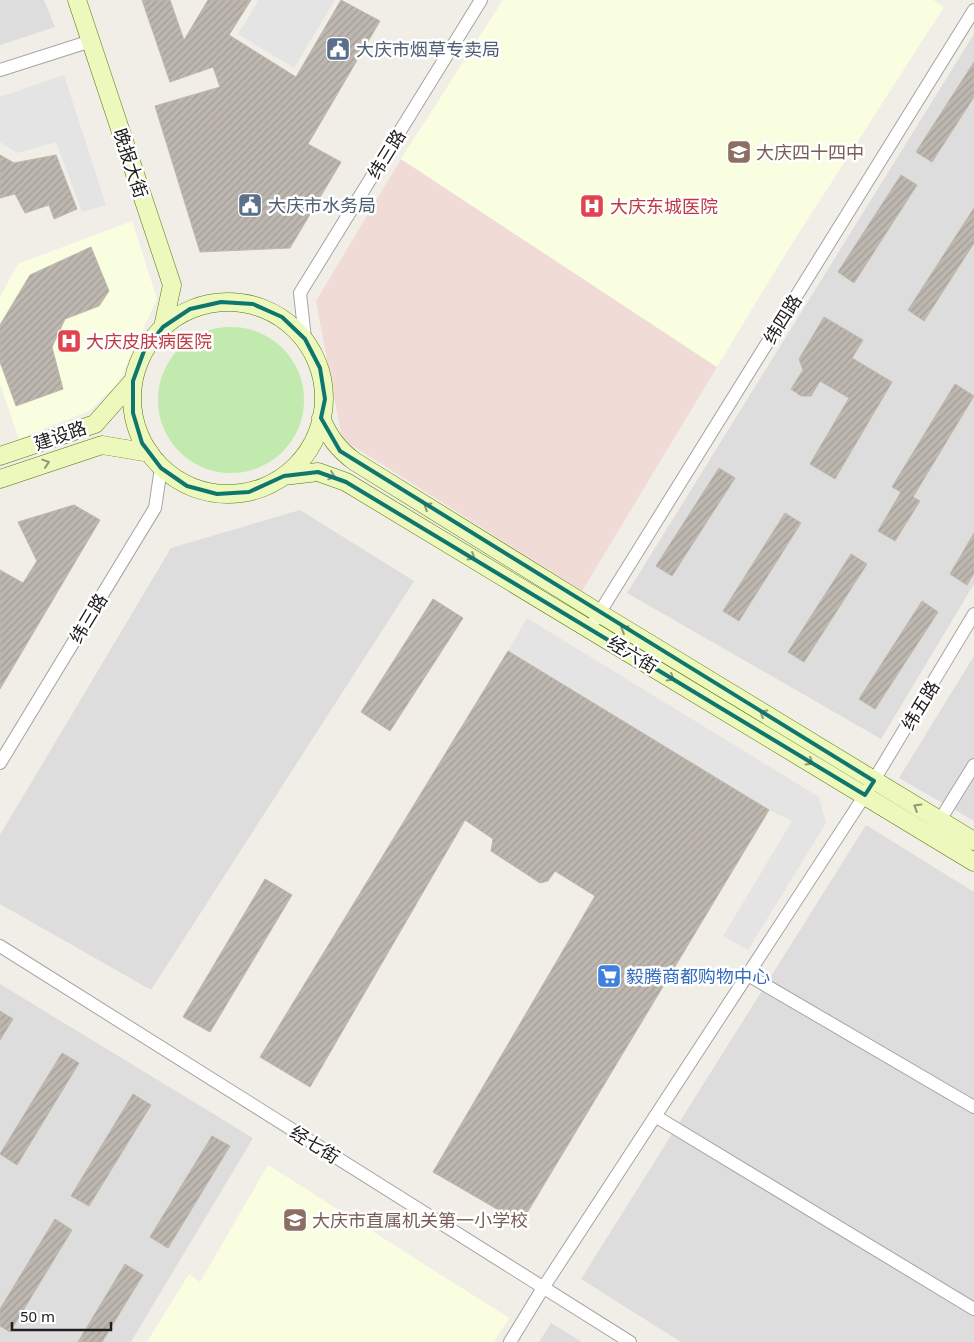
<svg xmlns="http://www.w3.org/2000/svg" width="974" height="1342" viewBox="0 0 974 1342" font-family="'Noto Sans','Noto Sans SC',sans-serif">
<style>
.residential{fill:#dedddd}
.commercial{fill:#f0dbd6}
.education{fill:#fafee1}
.grass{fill:#c2e9ae}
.parking{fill:#e4e4e4}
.building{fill:url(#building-hatch);stroke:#c1b7a9}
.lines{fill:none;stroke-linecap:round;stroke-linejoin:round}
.minor-casing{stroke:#a4a4a4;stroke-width:14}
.secondary-casing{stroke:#597608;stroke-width:19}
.minor{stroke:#fff;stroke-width:12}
.secondary{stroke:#ecf8bc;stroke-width:18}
.oneway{stroke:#909776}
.marked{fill:none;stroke:#0f766e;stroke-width:4;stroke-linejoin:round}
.labels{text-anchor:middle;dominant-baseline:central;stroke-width:5;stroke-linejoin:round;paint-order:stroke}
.service-label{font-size:18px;fill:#4e5e75;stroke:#fff;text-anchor:start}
.education-label{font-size:18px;fill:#785e54;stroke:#fff;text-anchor:start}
.street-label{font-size:18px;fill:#202020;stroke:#fff}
.health-label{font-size:18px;fill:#be3a42;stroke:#fff;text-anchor:start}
.shop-label{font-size:18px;fill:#366cbe;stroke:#fff;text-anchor:start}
</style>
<defs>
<pattern id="building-hatch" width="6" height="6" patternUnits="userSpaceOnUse" patternTransform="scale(1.25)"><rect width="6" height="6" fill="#bdb7b0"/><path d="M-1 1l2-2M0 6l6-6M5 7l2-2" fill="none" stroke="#a29d97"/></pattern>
</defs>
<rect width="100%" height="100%" fill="#f0eee6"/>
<path class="residential" d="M0 0H44L55 27 0 45Z
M974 34V584L881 739 627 593Z
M300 510 414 581 151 990 0 904V835L171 548Z
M974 656V821L899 778Z
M866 825 974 892V1342H681L581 1279Z
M0 984 253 1138 131 1342H0Z
M551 1323 582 1342H539Z"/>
<path class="commercial" d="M401 159 717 367 582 591 342 439 316 301Z"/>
<path class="education" d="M503 0H933L944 7 786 253 717 367 401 159Z
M132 221 157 299 118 383 89 411 19 439 0 384V297L18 264Z
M268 1165 509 1318 494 1342H147L189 1274 200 1282Z"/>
<path class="grass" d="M158 400a73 73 0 1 1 146 0a73 73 0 1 1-146 0Z"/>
<path class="parking" d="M259 0H335L294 68 238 34Z
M64 75 106 205 82 212 56 142 17 153 0 142V97Z
M527 618 819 797 826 823 748 950 723 936 792 821 769 810 508 651Z"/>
<path class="building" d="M142 0H170L184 40 208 0H251L229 35 296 77 341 0 380 21 308 144 341 162 290 248 200 252 155 106 220 87 213 67 170 82Z
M974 62V97L932 162 916 152Z
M0 155 14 163 56 155 77 209 54 219 49 205 25 213 15 194 0 198Z
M901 175 917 185 854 283 838 272Z
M974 208V243L924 321 908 310Z
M91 247 109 291 99 306 65 319 52 347 63 389 16 406 0 362V325L30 275Z
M824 317 863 340 852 358 892 382 835 479 810 464 849 398 820 381 811 396H801L791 389 803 370 799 359Z
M955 384 974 396 913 497 920 501 895 541 878 531 901 492 892 487Z
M719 468 735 478 672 576 656 566Z
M74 505 100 520 0 689V570L23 583 37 561 18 522Z
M785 513 801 523 739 621 723 611Z
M974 533V573L967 585 950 574Z
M851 554 867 564 804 662 788 652Z
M433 599 463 618 390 731 361 712Z
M922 601 938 612 875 709 859 699Z
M508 651 769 810 521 1223 433 1172 595 896 555 871 548 881 540 883 491 851 493 839 465 820 310 1087 260 1057Z
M265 879 292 895 210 1032 183 1017Z
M0 1011 13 1019 0 1040Z
M62 1053 79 1063 17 1165 0 1154Z
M133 1094 151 1105 89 1206 71 1196Z
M212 1136 230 1146 168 1248 150 1237Z
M55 1219 72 1230 10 1332 0 1326V1309Z
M125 1264 143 1275 102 1342H78Z"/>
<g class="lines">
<defs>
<path id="minor" d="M0 70 91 41
M305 339 300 293 481 0
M595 620 974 10
M0 763 155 508 161 468
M940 820 974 765
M0 946 630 1342
M748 975 974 1107
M655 1116 974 1309
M510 1342 543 1288 865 795 974 614"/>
<path id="secondary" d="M77 0 172 285 163 327
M132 398a96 96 0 1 1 192 0a96 96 0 1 1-192 0Z
M321 418C329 437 338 449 354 461L599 613 974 841
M0 456 95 424 133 381
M284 476 318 472 346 482 974 862
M0 479 102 445 150 453"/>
</defs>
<use href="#minor" class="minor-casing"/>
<use href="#secondary" class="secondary-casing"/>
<use href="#minor" class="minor"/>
<use href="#secondary" class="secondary"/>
</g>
<defs><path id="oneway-chevron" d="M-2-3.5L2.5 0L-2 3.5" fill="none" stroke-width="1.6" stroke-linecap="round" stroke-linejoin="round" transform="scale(1.25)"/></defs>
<g class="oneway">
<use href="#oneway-chevron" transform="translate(46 463) rotate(-18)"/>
<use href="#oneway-chevron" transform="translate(332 476) rotate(19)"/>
<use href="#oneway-chevron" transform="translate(427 506) rotate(-148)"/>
<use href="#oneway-chevron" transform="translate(472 557) rotate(31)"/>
<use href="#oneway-chevron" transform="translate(624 629) rotate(-149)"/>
<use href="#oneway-chevron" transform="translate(671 678) rotate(31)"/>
<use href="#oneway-chevron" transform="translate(763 713) rotate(-149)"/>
<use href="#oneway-chevron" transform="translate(810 762) rotate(31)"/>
<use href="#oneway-chevron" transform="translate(917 807) rotate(-149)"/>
</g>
<path class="marked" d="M221 302 253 304 282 317 305 339 320 368 325 399 321 418 340 451 874 781 865 795 346 482 318 472 284 476 249 492 217 494 187 486 161 468 142 443 133 413V381L144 351 163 327 190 309Z"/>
<defs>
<symbol id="civic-square" viewBox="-11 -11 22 22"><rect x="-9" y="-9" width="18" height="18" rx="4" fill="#5c6f8a" stroke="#fff"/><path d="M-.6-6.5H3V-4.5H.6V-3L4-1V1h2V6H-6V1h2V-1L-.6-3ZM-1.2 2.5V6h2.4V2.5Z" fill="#fff"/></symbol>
<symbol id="school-square" viewBox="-11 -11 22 22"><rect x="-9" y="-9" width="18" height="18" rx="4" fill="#8d6e63" stroke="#fff"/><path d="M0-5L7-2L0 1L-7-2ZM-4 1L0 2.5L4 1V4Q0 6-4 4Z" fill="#fff"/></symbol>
<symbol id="hospital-square" viewBox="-11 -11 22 22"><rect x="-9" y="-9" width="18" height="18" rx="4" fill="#e0444e" stroke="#fff"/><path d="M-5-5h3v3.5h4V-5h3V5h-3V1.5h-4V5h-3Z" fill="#fff"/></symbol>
<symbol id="supermarket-square" viewBox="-11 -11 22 22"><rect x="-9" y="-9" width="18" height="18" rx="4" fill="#3f7fe0" stroke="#fff"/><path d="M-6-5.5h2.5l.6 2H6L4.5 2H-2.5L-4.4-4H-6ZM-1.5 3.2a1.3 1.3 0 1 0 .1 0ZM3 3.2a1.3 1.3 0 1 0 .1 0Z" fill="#fff"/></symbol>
</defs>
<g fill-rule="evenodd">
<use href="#civic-square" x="324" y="35" width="28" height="28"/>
<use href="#school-square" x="725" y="138" width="28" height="28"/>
<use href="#civic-square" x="236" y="191" width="28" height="28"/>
<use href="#hospital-square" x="578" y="192" width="28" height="28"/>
<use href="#hospital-square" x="55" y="327" width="28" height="28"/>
<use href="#supermarket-square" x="595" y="962" width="28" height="28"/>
<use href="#school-square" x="281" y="1206" width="28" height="28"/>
</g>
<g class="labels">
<g class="service-label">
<text x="356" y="49">大庆市烟草专卖局</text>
<text x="268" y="205">大庆市水务局</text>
</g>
<g class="education-label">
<text x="756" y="152">大庆四十四中</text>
<text x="312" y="1220">大庆市直属机关第一小学校</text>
</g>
<g class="street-label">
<text transform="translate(386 154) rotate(-58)">纬三路</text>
<text transform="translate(131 163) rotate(72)">晚报大街</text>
<text transform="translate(782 319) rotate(-58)">纬四路</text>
<text transform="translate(60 435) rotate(-19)">建设路</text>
<text transform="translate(88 618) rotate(-59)">纬三路</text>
<text transform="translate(633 654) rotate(31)">经六街</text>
<text transform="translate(920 705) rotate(-59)">纬五路</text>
<text transform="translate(315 1144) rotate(32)">经七街</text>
</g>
<g class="health-label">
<text x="610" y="206">大庆东城医院</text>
<text x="86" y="341">大庆皮肤病医院</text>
</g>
<g class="shop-label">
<text x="626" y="976">毅腾商都购物中心</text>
</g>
</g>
<path d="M12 1322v8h99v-8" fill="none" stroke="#202020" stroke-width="2.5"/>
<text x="20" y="1322" font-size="15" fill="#202020" stroke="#ffffff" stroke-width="4" paint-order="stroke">50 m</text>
</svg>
